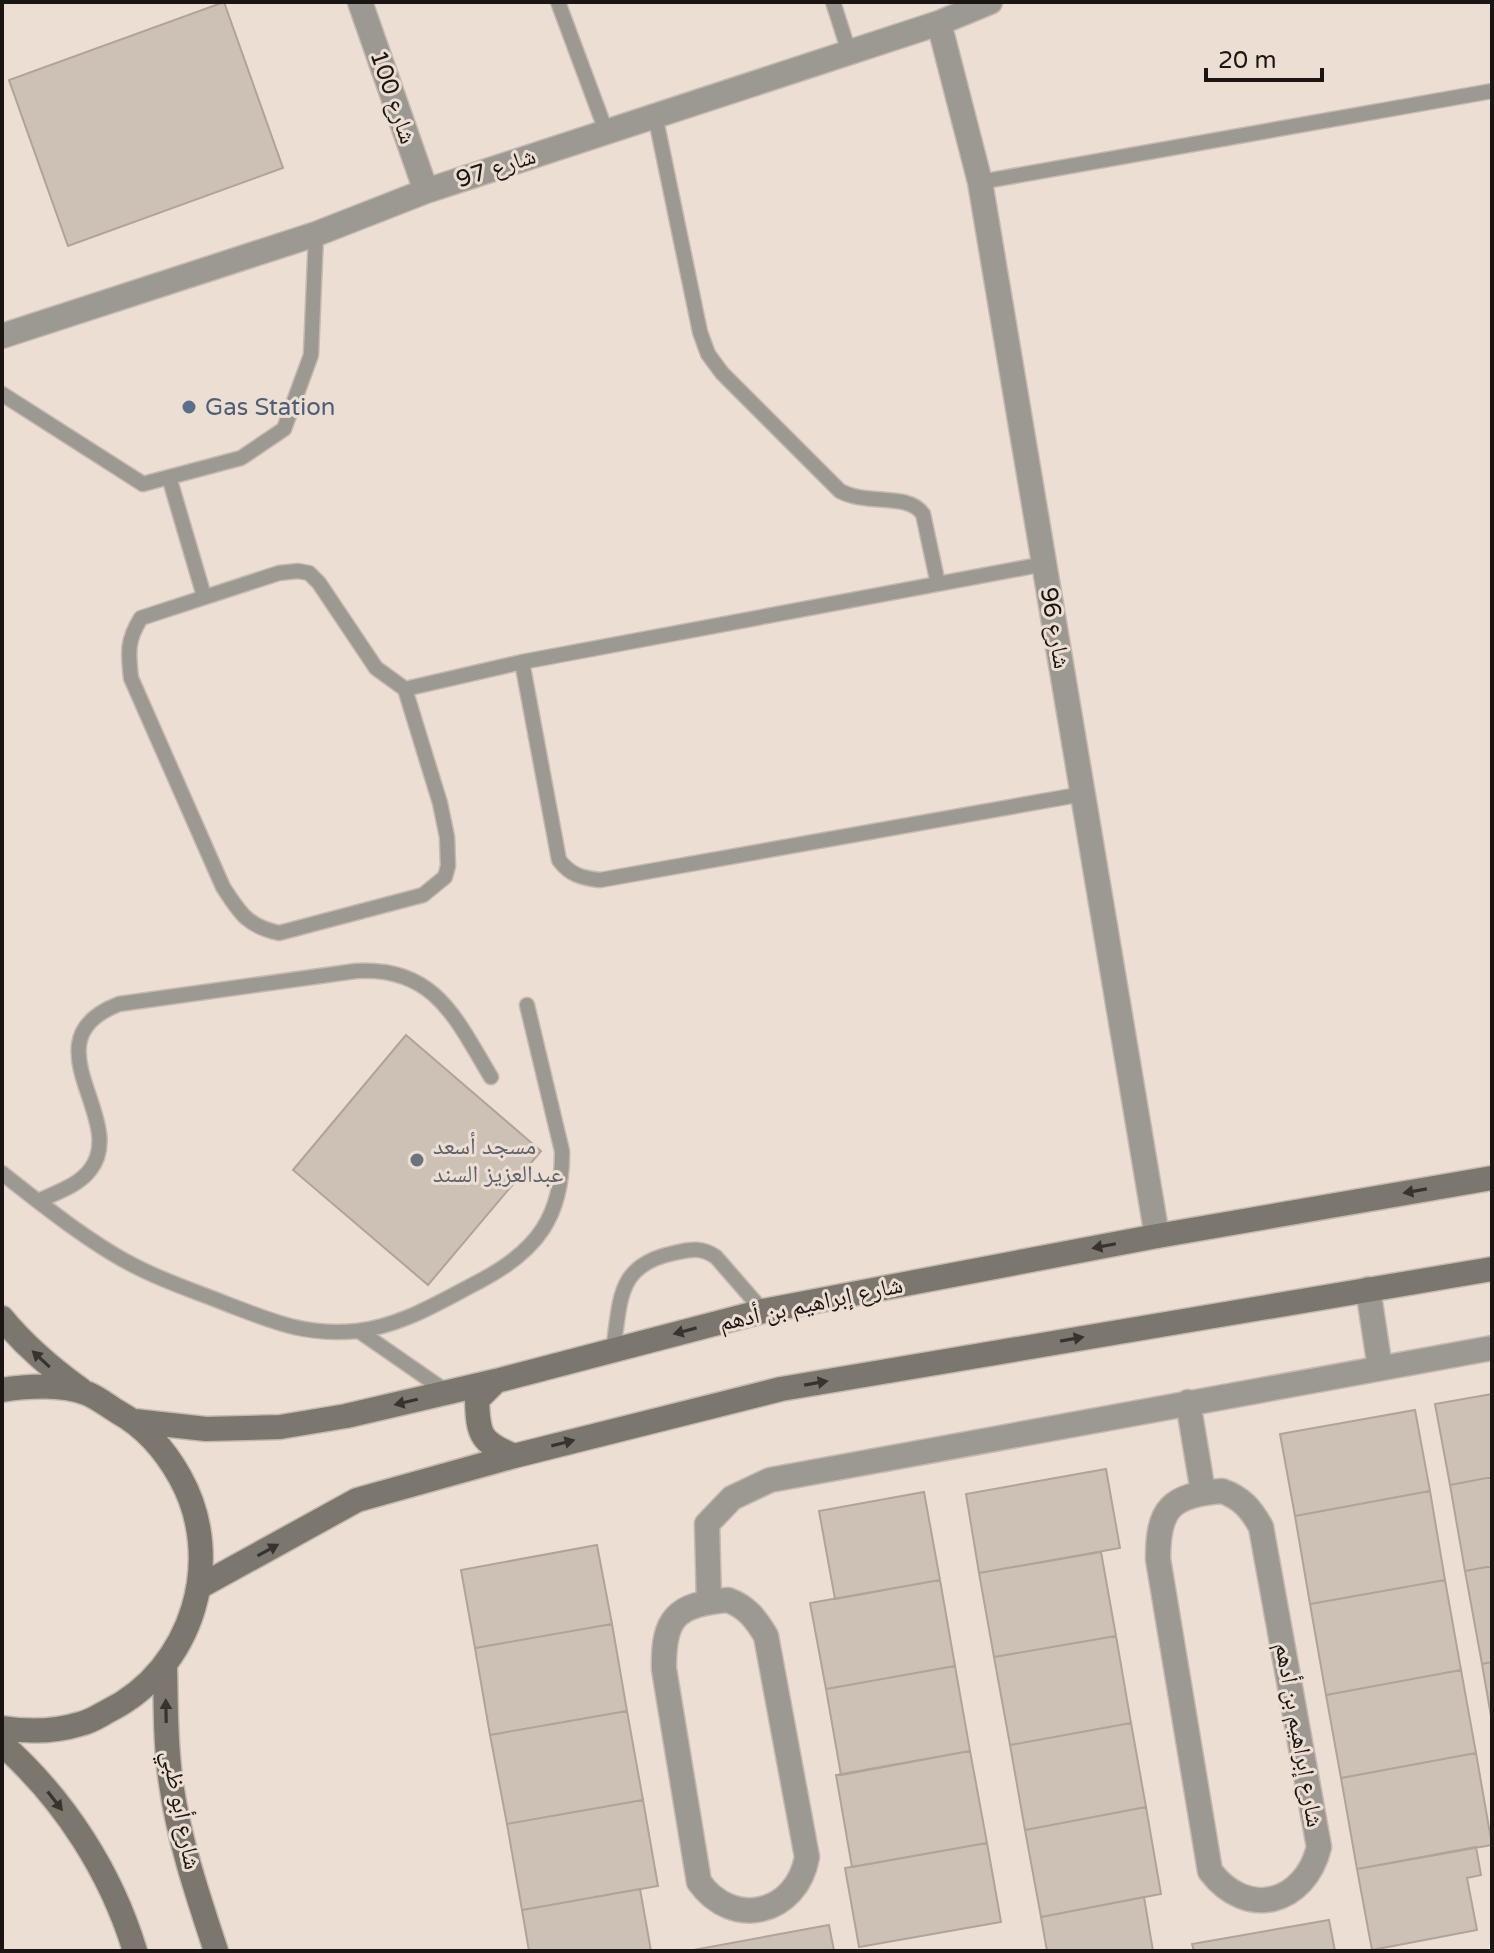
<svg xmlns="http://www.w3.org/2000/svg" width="1494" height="1953" viewBox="0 0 1494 1953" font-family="'Varela Round','Noto Naskh Arabic',sans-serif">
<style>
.building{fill:#cdc0b5;stroke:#b0a399;stroke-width:2}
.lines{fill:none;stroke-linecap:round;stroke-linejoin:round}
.lane-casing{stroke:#c6bab0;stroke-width:17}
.street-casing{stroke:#c6bab0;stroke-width:27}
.secondary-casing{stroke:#c6bab0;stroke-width:27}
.lane{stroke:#9c9993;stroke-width:14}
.street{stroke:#9c9993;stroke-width:24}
.secondary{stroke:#7b776e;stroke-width:24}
.oneway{fill:#38332e}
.service-dot{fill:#5c6f8a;stroke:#ecded3;stroke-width:3}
.worship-dot{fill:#6b7280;stroke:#ecded3;stroke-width:3}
.labels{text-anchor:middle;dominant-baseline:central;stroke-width:6;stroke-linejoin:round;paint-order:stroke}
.street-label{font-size:24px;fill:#1b1613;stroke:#ecded3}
.service-label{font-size:24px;fill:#4e5e75;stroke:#ecded3;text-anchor:start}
.worship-label{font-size:24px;fill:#5b616d;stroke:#ecded3;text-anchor:start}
</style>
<rect width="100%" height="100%" fill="#ecded3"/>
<path class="building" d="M224 2 283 168 68 246 9 80Z
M406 1035 541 1151 428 1285 293 1170Z
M1492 1394V1477L1450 1485 1435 1404Z
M1415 1410 1430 1491 1295 1516 1280 1434Z
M1106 1469 1120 1548 979 1573 966 1494Z
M1492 1477V1566L1465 1571 1450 1485Z
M1430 1491 1445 1580 1310 1604 1295 1516Z
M924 1492 940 1580 835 1599 819 1511Z
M597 1545 612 1624 475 1648 461 1570Z
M1101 1552 1116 1636 994 1657 979 1573Z
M1492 1566V1662L1482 1664 1465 1571Z
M940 1580 955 1666 826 1689 810 1603Z
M1445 1580 1461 1670 1326 1695 1310 1604Z
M612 1624 627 1711 490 1735 475 1648Z
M1116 1636 1131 1723 1010 1745 994 1657Z
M1492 1662V1722L1482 1664Z
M955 1666 970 1751 841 1775 826 1689Z
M1461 1670 1476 1753 1341 1778 1326 1695Z
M627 1711 643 1800 507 1824 490 1735Z
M1131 1723 1146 1807 1025 1830 1010 1745Z
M970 1751 987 1843 852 1867 836 1775Z
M1476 1753 1492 1845 1357 1869 1341 1778Z
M643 1800 658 1886 522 1910 507 1824Z
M1146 1807 1161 1894 1041 1917 1025 1830Z
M987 1843 1001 1922 859 1947 845 1868Z
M1476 1847 1481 1875 1467 1878 1477 1930 1372 1950 1357 1869Z
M640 1889 651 1951H529L522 1910Z
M1144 1897 1153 1951H1047L1041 1917Z
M1329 1920 1335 1951H1194L1192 1944Z
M829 1925 834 1951H693V1950Z"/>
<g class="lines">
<defs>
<path id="lane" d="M558 2 606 131
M833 2 849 52
M655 115 700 332 708 354 722 373 840 491C868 506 907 492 923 514L938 584
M980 182 1492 91
M2 394 143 484 241 458 284 429 311 355 316 234
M169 477 204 596
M298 571 309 573 319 583 376 668 405 689 440 803 447 837 448 866 445 877 423 895 279 933C247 926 240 913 223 887L131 678C128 652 127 640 141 618L279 573Z
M522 662 559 860C570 875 582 878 600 880L1083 794
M405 689 522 662 1044 564
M2 1173C40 1203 89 1242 131 1264 162 1281 195 1291 227 1304 274 1322 306 1336 357 1331 402 1326 441 1301 480 1281 537 1251 563 1216 562 1151L527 1005
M38 1201C55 1193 78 1186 90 1170 130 1120 25 1040 119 1004L356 971C435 966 456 1019 491 1077
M359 1331 447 1392
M613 1350C621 1300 616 1265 674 1253 691 1249 702 1247 716 1257L763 1311"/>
<path id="street" d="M360 2 426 191
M939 23 980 182 1157 1236
M2 336 316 234 426 191 939 23 990 2
M1368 1289 1380 1368
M1188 1402 1203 1492
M1222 1491C1242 1498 1251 1509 1261 1527L1319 1847C1305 1904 1247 1920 1210 1871L1158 1559C1158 1509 1170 1495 1222 1491Z
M728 1600C747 1607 756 1619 766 1636L807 1857C797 1914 733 1930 699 1882L664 1669C663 1618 676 1604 728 1600Z
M709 1602 707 1524 732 1498 770 1480 1492 1348"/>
<path id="secondary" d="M2 1318C25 1346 51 1368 80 1389
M496 1381 477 1400C478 1436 481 1442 514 1456
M2 1390C27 1386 62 1384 86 1393 97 1397 108 1406 118 1412 145 1427 165 1450 180 1477 226 1559 193 1669 108 1711 99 1716 90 1722 80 1724 54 1732 28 1732 2 1728
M134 1421 206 1429 280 1427 346 1416 496 1381 763 1311 1157 1236 1492 1178
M199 1587 357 1500 514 1456 781 1389 1492 1269
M165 1666C166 1705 165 1744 171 1783 179 1841 198 1896 216 1951
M2 1744C64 1799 111 1872 135 1951"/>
</defs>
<use href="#lane" class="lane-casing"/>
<use href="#street" class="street-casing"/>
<use href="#secondary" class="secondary-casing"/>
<use href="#lane" class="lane"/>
<use href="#street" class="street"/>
<use href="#secondary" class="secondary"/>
</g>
<defs><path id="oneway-solid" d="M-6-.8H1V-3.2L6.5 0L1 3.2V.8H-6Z" transform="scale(2)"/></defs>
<g class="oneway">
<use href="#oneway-solid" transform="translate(1415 1191) rotate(170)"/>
<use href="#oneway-solid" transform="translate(1104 1246) rotate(169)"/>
<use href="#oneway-solid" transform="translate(685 1331) rotate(165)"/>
<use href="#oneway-solid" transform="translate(1072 1339) rotate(-10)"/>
<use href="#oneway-solid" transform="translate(41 1359) rotate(-137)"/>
<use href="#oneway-solid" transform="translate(816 1383) rotate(-10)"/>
<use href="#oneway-solid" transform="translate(406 1402) rotate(167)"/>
<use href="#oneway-solid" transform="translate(563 1443) rotate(-14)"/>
<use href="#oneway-solid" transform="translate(268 1550) rotate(-29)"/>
<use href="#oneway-solid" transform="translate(166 1711) rotate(-91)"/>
<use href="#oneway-solid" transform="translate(55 1801) rotate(52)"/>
</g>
<circle class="service-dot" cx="189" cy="407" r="8"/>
<circle class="worship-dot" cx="417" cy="1160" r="8"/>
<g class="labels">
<g class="street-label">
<text transform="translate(393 97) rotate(71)">شارع 100</text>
<text transform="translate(496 168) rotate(-18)">شارع 97</text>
<text transform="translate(1055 628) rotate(80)">شارع 96</text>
<text transform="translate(811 1304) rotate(-12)">شارع إبراهيم بن أدهم</text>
<text transform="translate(1299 1735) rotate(80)">شارع إبراهيم بن أدهم</text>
<text transform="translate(181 1810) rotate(79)">شارع أبو ظبي</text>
</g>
<g class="service-label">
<text x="205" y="407">Gas Station</text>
</g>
<g class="worship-label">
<text x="433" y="1146">مسجد أسعد<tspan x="433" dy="28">عبدالعزيز السند</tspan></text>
</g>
</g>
<rect width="1494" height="1953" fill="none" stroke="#1b1613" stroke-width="8"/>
<path d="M1206 68v12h116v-12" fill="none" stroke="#1b1613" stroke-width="4"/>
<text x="1218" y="68" font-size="24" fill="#1b1613" stroke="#ecded3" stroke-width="6" paint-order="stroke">20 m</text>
</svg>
